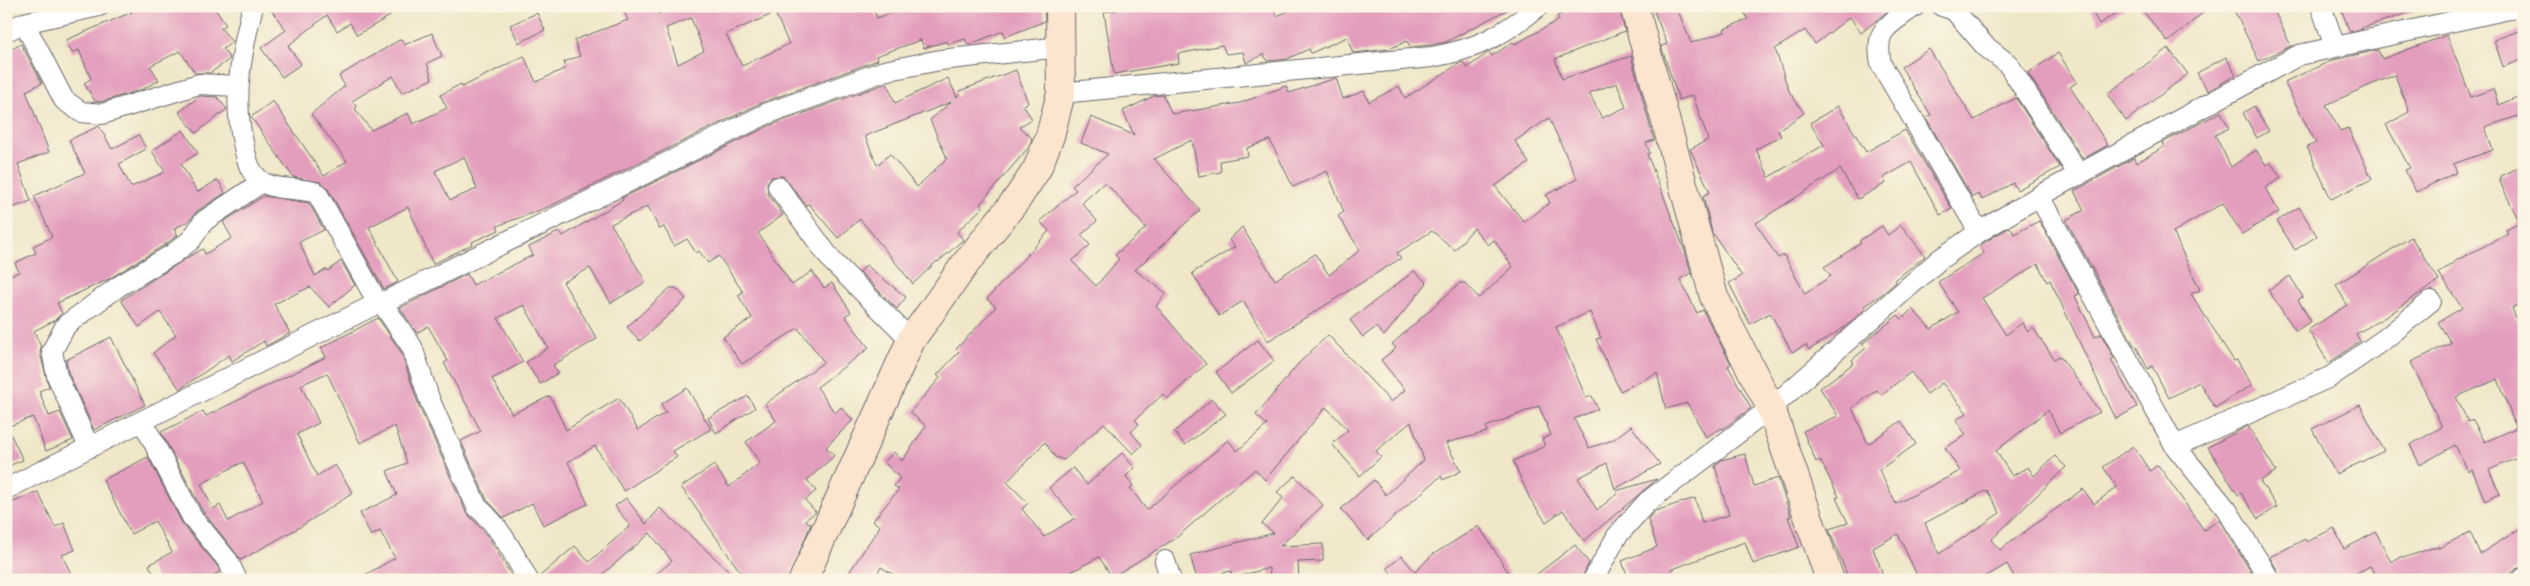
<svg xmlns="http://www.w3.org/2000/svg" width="2530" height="586" viewBox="0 0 2530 586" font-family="'Comic Neue',sans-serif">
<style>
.building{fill:#e39dbd;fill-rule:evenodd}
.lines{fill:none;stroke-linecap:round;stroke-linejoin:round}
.street-casing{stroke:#6a676c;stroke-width:22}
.secondary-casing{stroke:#6a676c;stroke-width:30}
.street{stroke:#fff;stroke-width:20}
.secondary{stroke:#fce5cf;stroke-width:28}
</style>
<rect width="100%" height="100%" fill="#fcf5e5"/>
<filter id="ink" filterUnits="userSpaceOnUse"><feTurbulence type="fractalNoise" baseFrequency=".02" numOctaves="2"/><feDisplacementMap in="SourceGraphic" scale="10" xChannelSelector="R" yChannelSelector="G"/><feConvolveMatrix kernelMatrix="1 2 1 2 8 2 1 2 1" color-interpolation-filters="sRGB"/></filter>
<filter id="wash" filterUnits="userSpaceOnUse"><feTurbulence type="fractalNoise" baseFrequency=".0096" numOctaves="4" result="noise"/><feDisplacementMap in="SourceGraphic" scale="20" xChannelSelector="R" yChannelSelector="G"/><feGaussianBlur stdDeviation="1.12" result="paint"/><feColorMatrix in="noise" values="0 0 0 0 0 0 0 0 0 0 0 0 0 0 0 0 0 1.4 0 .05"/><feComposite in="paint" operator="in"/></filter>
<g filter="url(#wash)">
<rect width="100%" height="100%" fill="#efe7c8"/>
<g id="blocks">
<path class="building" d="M130 6H213L226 25 221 28 232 42 223 49 230 59 210 73H195L180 51 150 66 159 80 143 89 101 102 95 101 84 83 91 79 79 50 72 53 66 40 132 12Z
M268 6H385L390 16 357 35 350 23 337 31 327 15 288 46 301 64 282 77 261 48 286 30Z
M621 6H654L658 14 676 6H872L877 18 911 6H1044L1045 21 1005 37 1003 31 968 45 965 39 948 44 947 41 924 48 921 40 876 56 878 60 761 103 548 207 497 226 499 230 472 242 473 244 433 264 408 207 369 227 398 282 384 289 327 187 320 182 293 177 251 117 273 101 324 176 347 161 311 114 345 86 339 76 401 39 404 45 432 33 442 56 427 63 432 79 402 93 393 76 352 101 357 107 355 109 371 130 408 113 413 124 447 108 440 95 461 84 462 87 524 56 536 82 566 68 564 62 580 56 574 40 628 20ZM775 13 789 44 742 66 726 34ZM691 18 704 51 678 64 666 28ZM464 157 477 189 450 200 435 171Z
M1117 6H1272L1277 16 1299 6H1514L1446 42 1430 45 1410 47 1407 41 1389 49 1353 53 1347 37 1311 53 1309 49 1287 59 1267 61 1264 54 1246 63 1243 52 1226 54 1222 45 1178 54 1179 63 1114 74 1104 12 1118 10Z
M1568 6H1619L1625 31 1555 59 1562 79 1631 56 1654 140 1646 143 1650 153 1647 154 1685 251 1691 273 1680 279 1697 313 1703 310 1731 364 1728 366 1751 408 1723 429 1722 428 1706 437 1687 403 1666 409 1657 373 1620 391 1596 339 1601 338 1590 312 1556 327 1586 398 1592 396 1598 409 1574 419 1589 448 1613 440 1631 426 1660 464 1615 489 1607 463 1578 478 1597 510 1617 494 1616 491 1657 479 1584 541 1563 510 1546 522 1530 499 1513 461 1545 446 1542 439 1551 435 1539 406 1486 427 1487 432 1446 443 1461 471 1443 480 1441 476 1368 540 1341 509 1374 480 1386 495 1424 460 1411 422 1376 451 1381 457 1360 476 1332 444 1348 430 1326 407 1265 480 1255 469 1176 538 1112 577 1099 557 1056 580H902L881 567 873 580H844L880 526 873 521 899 489 894 486 900 478 884 462 894 452 902 461 926 426 910 412 940 378 937 375 959 352 956 349 996 307 987 299 1049 231 1040 221 1076 190 1072 186 1108 154 1081 143 1091 117 1134 135 1123 111 1154 96 1163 95 1172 114 1240 103 1286 86 1289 93 1336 78 1343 99 1364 91 1369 102 1399 86 1405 98 1460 63 1463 62 1467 68 1489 52 1492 56 1513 42 1515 44 1559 20 1557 16 1570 11ZM1617 83 1626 107 1602 118 1589 93ZM1549 118 1577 179 1546 195 1550 203 1524 222 1495 186 1529 163 1515 141ZM1192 140 1199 176 1221 172 1220 161 1248 156 1247 148 1270 140 1293 187 1327 171 1344 212 1338 216 1360 250 1329 275 1315 254 1275 280 1242 227 1229 240 1235 247 1192 273 1219 316 1243 301 1268 341 1401 258 1397 253 1432 231 1455 250 1474 228 1488 245 1494 240 1513 267 1479 298 1465 283H1460L1392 344 1396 348 1381 360 1405 390 1391 402 1328 335 1299 363 1256 415 1267 425 1237 451 1228 440 1147 510 1130 488 1133 486 1126 476 1135 468 1122 453 1087 485 1073 468 1049 488 1075 518 1044 537 1022 509 1028 503 1007 482 1045 442 1055 457 1064 460 1104 423 1133 454 1142 445 1131 432 1139 424 1135 420 1163 394 1167 399 1206 364 1156 306 1166 293 1135 270 1200 210 1154 159ZM1105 182 1146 228 1115 255 1119 259 1096 286 1072 261 1090 245 1081 235 1097 221 1082 203Z
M1652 6H1676L1691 43 1725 32 1724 29 1748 19 1741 6H1894L1861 33 1850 17 1815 44 1805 30 1775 49 1789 91 1804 113 1778 131 1781 136 1756 149 1769 177 1824 145 1810 123 1838 106 1866 152 1905 130 1952 209 1940 215 1911 162 1883 178 1886 183 1858 199 1840 169 1756 223 1778 258 1784 255 1805 294 1831 276 1824 267 1861 243 1859 241 1882 226 1888 235 1901 225 1925 256 1895 280 1896 282 1882 294 1864 306 1866 308 1845 327 1809 350 1806 345 1792 352 1770 313 1750 324 1729 283 1742 276 1712 232 1703 196 1710 192 1690 149 1708 140 1693 95 1679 100 1661 46 1667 44Z
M2089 6H2128L2099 24Z
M2139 6H2211L2168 42Z
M2232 6H2272L2291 46 2259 61Z
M2340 6H2420V9L2350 32Z
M537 13 545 30 519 43 510 25Z
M2524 29V59L2503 67 2494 40Z
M2447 35 2471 97 2493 89 2499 105 2524 94V114L2485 127 2493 150 2453 164 2457 172 2416 192 2405 170 2410 168 2386 125 2409 112 2395 75 2363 88 2326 105 2340 131 2348 128 2372 179 2331 199 2307 147 2316 143 2284 82 2333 60 2378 50 2382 59Z
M21 44 42 83 26 91 49 152 18 164 31 201 6 210V52Z
M2168 48 2188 74 2126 121 2107 94Z
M1929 49 1974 120 2016 98 2060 167 2017 190 2013 183 1982 200 1979 194 1972 197 1926 118 1931 115 1901 67Z
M2058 53 2077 82 2070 87 2108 145 2083 159 2028 73Z
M2226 57 2236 75 2208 91 2197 73Z
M1016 70 1028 103 1023 105 1032 119 1019 127 1032 138 1029 147 980 204 983 207 957 232 963 240 938 262 937 261 913 284 860 219 838 238 809 204 806 205 783 176 771 177 767 183 768 194 783 215 758 233 792 285 812 271 824 288 832 283 851 312 845 316 869 348 817 387 835 413 841 407 853 420 826 447 834 456 807 480 816 491 805 500 816 512 805 520 811 524 788 580H746L681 487 714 465 729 487 760 463 746 442 776 421 765 404 824 362 798 328 742 364 723 337 752 318 738 295 743 292 719 256 708 263 699 251 696 253 687 239 674 246 664 227 659 229 648 206 611 224 646 282 611 303 590 268 563 282 597 339 553 365 558 373 540 384 526 362 548 348 524 305 498 318 523 362 492 379 512 414 550 396 566 430 619 398 638 430 666 412 661 404 687 388 711 429 673 451 677 457 624 491 595 446 568 462 588 504 543 525 532 503 504 518 487 500 461 441 481 431 444 363 448 361 428 326 417 333 400 308 467 274 473 285 533 255 529 247 560 231 563 236 623 200 622 198 771 125 887 83 895 103 948 78 957 97 961 93 959 91ZM951 102 930 120 947 158 917 187 890 154 877 165 865 136Z
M200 96 217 97 227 109 196 133 179 112Z
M2254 106 2269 131 2257 138 2243 113Z
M2221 112 2229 128 2215 135 2231 167 2256 150 2266 165 2270 162 2281 178 2265 188 2279 212 2242 234 2223 203 2173 232 2200 290 2191 294 2234 361 2237 360 2252 385 2215 408 2199 382 2169 398 2152 366 2148 369 2136 346 2135 347 2066 220 2084 210 2074 191 2134 158 2136 163 2164 147 2162 143Z
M99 126 112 149 139 135 146 149 119 164 131 187 165 172 152 151 183 130 198 153 181 164 197 192 218 180 225 193 197 211 190 220 174 229 178 235 166 244 109 279 57 303 62 313 55 320 34 331 41 347 40 353 49 387 39 391 49 416 60 412 73 440 46 451 33 417 7 427 23 460 6 467V277L19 272 15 263 36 253 33 246 52 237 34 196 85 173 69 140Z
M2524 165V302L2512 308 2524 340V455L2489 470 2500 494 2485 501 2472 469 2468 471 2455 445 2420 465 2410 445 2442 427 2411 362 2451 343 2438 322 2462 308 2439 273 2457 260 2508 234 2506 230 2520 223 2500 182V176ZM2498 379 2516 428 2485 442 2473 420 2468 422 2456 397Z
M264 196 309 203 324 230 299 242 315 276 327 269 328 271 341 261 355 285 329 307 310 287 274 304 290 333 266 346 264 341 232 361 229 355 180 389 153 353 176 335 160 312 139 327 121 300 190 256 203 249 205 254 232 238 223 222Z
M2299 207 2317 236 2295 250 2277 221Z
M2039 221 2079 294 2075 296 2095 337 2101 334 2114 358 2111 360 2137 407 2116 419 2050 280 2047 282 2038 264 1982 298 2006 335 2022 323 2028 332 2033 328 2054 359 2060 356 2100 412 2060 433 2048 410 1996 451 2012 476 2028 467 2034 476 2055 456 2066 467 1991 540 2000 550 2083 489 2094 504 2117 487 2103 467 2133 446 2150 471 2158 465 2204 530 2219 520 2256 580H2016L2007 564 1980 580H1919L1898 534 1873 548 1885 580H1849L1829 529 1848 523 1836 498 1839 497 1820 460 1816 462 1803 431 1838 416 1820 388 1854 363 1852 360 1866 348 1862 344 1898 315 1902 319 1912 309 1931 329 1958 312 1938 282 1984 253 1980 246 1985 242 2010 227 2014 234ZM1911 372 1927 394 1942 383 1967 413 1956 420 1966 435 1945 448 1960 471 1896 504 1879 470 1916 444 1901 421 1868 444 1852 408 1877 390 1881 395ZM1987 490 2000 513 1939 554 1925 523Z
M2411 237 2439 280 2387 316 2356 334 2360 341 2329 363 2308 330 2347 305 2336 285Z
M866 265 906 297 897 309 860 272Z
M1414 271 1427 283 1384 336 1376 327 1363 337 1350 320Z
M2290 276 2303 297 2298 300 2311 321 2296 331 2268 290Z
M670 288H676L686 299 640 341 627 327Z
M378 318 401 352 419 406 466 512 490 539 514 580H356L395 558 380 531 371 536 360 513 397 495 387 471 407 463 395 426 360 443 327 373 301 385 319 423 297 434 317 476 335 465 353 493 300 527 241 560 202 510 161 432 203 411 206 416 326 357 321 348ZM243 462 263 501 228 521 220 505 213 509 201 484Z
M111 337 145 405 94 430 68 372 66 360Z
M1258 340 1274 361 1231 393 1216 372Z
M748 396 755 408 716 433 708 418Z
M1212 399 1226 414 1185 445 1174 432Z
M2360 405 2384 451 2336 474 2312 429Z
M2248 426 2276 471 2260 481 2277 507 2258 519 2241 493 2238 495 2208 447Z
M1745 454 1754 486 1778 478 1791 517H1788L1799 547 1753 564 1745 542 1670 570 1674 580H1629L1622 561 1657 547 1648 519 1655 511 1695 498 1702 523 1729 515 1715 466 1721 460Z
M148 457 182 523 218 567 220 572 214 575 216 580H157L149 565 172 552 155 521 131 534 103 480Z
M1295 476 1323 505 1280 546 1323 544V561L1298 562 1299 580H1270L1269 568 1232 578 1231 571 1197 579 1190 555 1274 533 1262 524 1283 498 1277 492Z
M38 492 55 527 64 523 75 550 62 555 74 580H6V505Z
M626 498 646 524 660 508 739 580H649L672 561 650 533 596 580H540L539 577 575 546 589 562 630 526 615 506Z
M1479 526 1513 580H1397L1387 568 1402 556 1415 572 1432 555Z
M2524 526V566L2516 569 2504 580H2378L2370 566 2343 580H2282L2270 557 2305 539 2307 542 2334 528 2344 549 2376 532 2391 562 2402 556 2403 558 2438 546 2439 548 2470 532 2480 554Z
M1575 545 1589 563 1581 580H1529Z"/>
</g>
</g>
<g filter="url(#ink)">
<use href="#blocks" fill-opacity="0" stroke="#6a676c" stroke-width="1"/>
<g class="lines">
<defs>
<path id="street" d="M253 6C241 53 232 100 244 147 247 161 250 175 264 183 279 191 300 187 317 193L378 303
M1915 6C1888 26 1874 28 1881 64L1979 232
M1942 6 1954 10 1985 46 2008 64 2079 175
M2321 6 2335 47
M24 23 64 100 81 112 102 114 199 84 237 86
M6 31 24 23 99 6
M1061 93 1432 57C1478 49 1503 35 1539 6
M778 187 832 261 911 340
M2039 196 2175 446 2227 510 2270 580
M382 303 412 347 430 401 477 507C500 526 514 554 528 580
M143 422 192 517 228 561 237 580
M2175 446 2330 377 2386 338 2431 301
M89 447 57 376 52 351 66 325 119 286 173 254 191 240 204 221 262 182
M6 489 378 303H382L766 114 884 71 940 60 1061 47
M1165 561 1171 580
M1593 580 1617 536 1647 502 1771 408 1940 259 1979 232 2039 196 2299 55 2523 6
M2522 580 2524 578"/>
<path id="secondary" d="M1634 6 1714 297 1771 408 1830 580
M803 580 911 340 966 263 1017 199 1037 169 1050 136 1061 93 1060 6"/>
</defs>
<use href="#street" class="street-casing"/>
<use href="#secondary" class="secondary-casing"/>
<use href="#street" class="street"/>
<use href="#secondary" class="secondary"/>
</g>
</g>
<rect width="2530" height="586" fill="none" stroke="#fcf5e5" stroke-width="25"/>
</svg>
